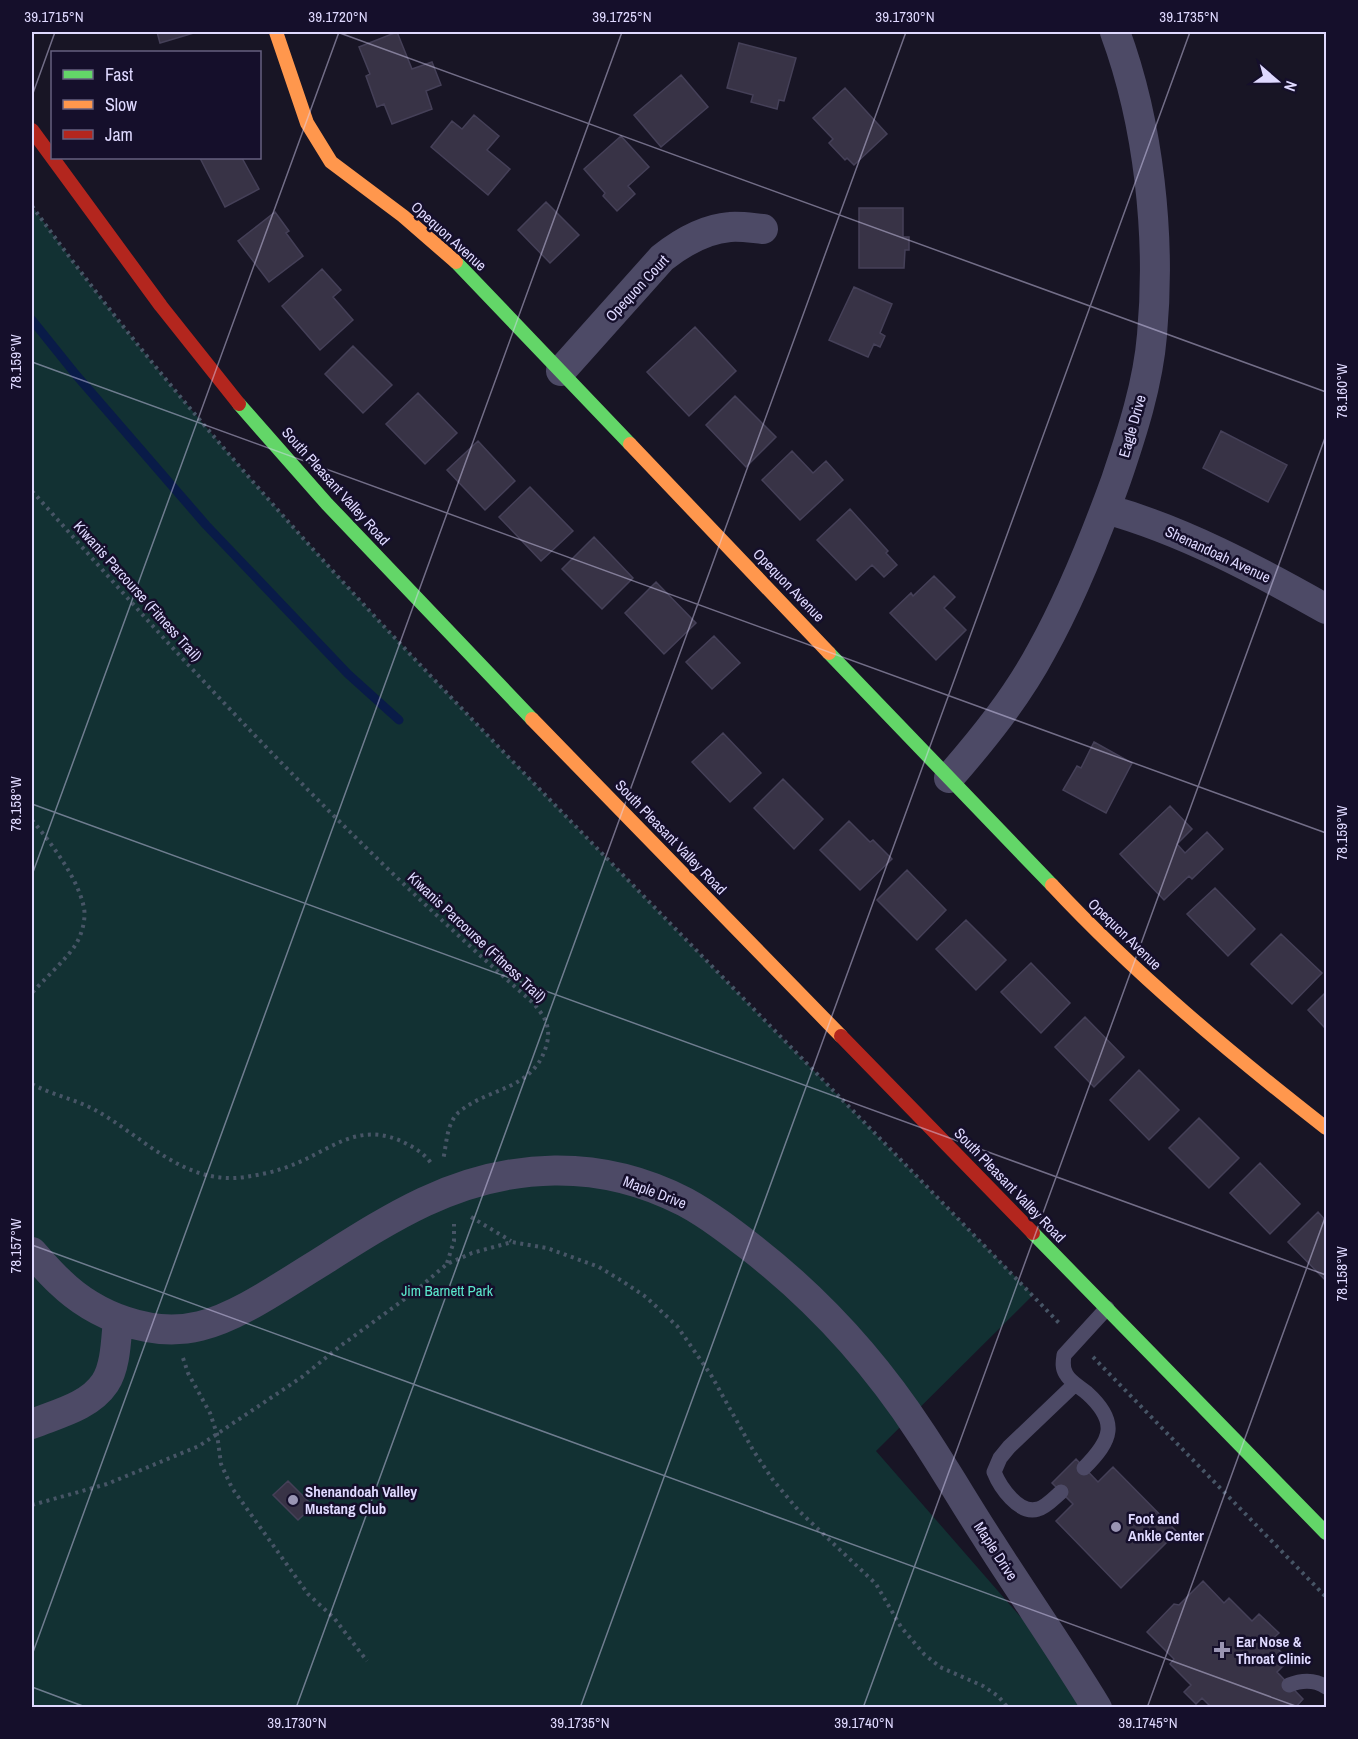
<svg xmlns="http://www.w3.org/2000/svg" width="1358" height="1739" viewBox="0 0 1358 1739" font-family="'Archivo Narrow',sans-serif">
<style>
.green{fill:#123133}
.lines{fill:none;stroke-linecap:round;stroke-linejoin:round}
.stream{stroke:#091b48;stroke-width:9}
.building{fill:#383346;stroke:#454058;stroke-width:1.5}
.path{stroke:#475566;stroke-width:4;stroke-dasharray:3 4.5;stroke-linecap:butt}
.lane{stroke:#4d4a66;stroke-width:15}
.street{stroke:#4d4a66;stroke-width:30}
.fast{stroke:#63d668;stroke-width:14}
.slow{stroke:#ff974d;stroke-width:14}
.jam{stroke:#b3261e;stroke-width:14}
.ticks{fill:none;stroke:#dfd9ff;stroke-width:1.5;stroke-opacity:0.45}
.poi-dot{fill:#9994b3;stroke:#150f2b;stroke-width:2}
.labels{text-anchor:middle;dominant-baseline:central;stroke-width:5;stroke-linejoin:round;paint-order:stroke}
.street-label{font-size:15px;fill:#dfd9ff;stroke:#150f2b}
.park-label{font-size:15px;fill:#5be8cd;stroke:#150f2b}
.poi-label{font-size:15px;font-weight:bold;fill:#dfd9ff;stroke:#150f2b;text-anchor:start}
.neatline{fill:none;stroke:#dfd9ff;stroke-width:2}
.ticks-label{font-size:15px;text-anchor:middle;fill:#dfd9ff}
</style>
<rect width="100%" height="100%" fill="#181525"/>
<path class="green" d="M32 206C189 424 374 618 560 810 717 972 875 1134 1033 1295L876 1451 1099 1707H32Z"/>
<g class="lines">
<path class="stream" d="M32 320 77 376 206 525 348 674 399 720"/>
</g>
<path class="building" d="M157 32H197L160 43Z
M397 32 412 69 432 62 441 85 426 91 432 109 392 124 384 104 377 107 366 76 370 74 359 47Z
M739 43 796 58 784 101 779 100 777 109 751 102 753 95 727 88Z
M681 75 708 107 661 147 634 115Z
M845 88 887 134 854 165 847 158 845 160 829 143 833 139 813 118Z
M474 115 499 136 487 150 510 169 488 195 431 147 452 121 462 129Z
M621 136 649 167 628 186 635 194 617 211 603 196 605 193 584 169Z
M200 158H242L259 189 225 207Z
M546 202 579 235 550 263 518 230Z
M859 208H903V237H909V250H905L904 268H859Z
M275 212 289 231 286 233 303 256 269 282 238 241Z
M322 269 341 290 333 297 353 320 320 350 282 306Z
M854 287 892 304 880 333 885 336 880 347 874 344 868 357 829 340Z
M695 327 736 371 689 416 647 372Z
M353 346 392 385 363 413 325 374Z
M418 393 457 433 425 464 386 424Z
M735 396 776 437 746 467 706 425Z
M1221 431 1287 465 1268 502 1203 468Z
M478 441 515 481 485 510 447 470Z
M792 451 813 473 826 461 843 480 800 520 762 480Z
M530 487 573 531 541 561 499 517Z
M850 509 888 551 886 553 897 565 884 577 872 565 856 580 817 540Z
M594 537 633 578 602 609 562 569Z
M934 576 955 597 944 608 966 630 936 660 890 613 911 593 913 596Z
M656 582 696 623 664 654 625 613Z
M714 636 740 663 712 689 686 662Z
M723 733 761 773 730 802 692 762Z
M1094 742 1132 763 1106 813 1063 790 1077 766 1081 768Z
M783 779 823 819 794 849 754 808Z
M1170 806 1192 829 1177 844 1185 853 1207 832 1223 849 1192 879 1189 876 1164 900 1120 854Z
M849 821 870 842 873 840 892 859 860 890 820 850Z
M907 870 946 910 917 940 877 900Z
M1215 888 1255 929 1228 956 1187 914Z
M966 920 1006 960 976 990 936 949Z
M1281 934 1322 973 1292 1004 1251 964Z
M1031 963 1070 1003 1041 1033 1001 992Z
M1326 992V1029L1308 1010Z
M1085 1017 1124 1057 1094 1087 1055 1047Z
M1139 1070 1179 1110 1149 1140 1110 1100Z
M1199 1118 1239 1158 1209 1188 1169 1148Z
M1260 1163 1300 1204 1270 1234 1230 1193Z
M1318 1212 1326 1221V1281L1288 1242Z
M1076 1459 1098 1482 1113 1467 1177 1532 1121 1588 1056 1521 1073 1504 1052 1483Z
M288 1481 313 1506 298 1520 273 1495Z
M1203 1581 1224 1603 1229 1598 1252 1621 1259 1614 1279 1633 1270 1641 1289 1660 1277 1672 1303 1699 1295 1708H1212L1202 1698 1196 1704 1184 1692 1191 1685 1170 1664 1174 1659 1147 1632 1174 1604 1179 1605Z"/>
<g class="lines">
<path class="path" d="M32 206C187 421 369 614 554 804 722 977 892 1150 1060 1324
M32 491C86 551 140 613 195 672 303 788 414 898 532 1002 544 1015 551 1026 547 1043 535 1091 490 1086 459 1112 446 1124 447 1143 443 1160
M32 820C51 843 78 878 84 908 86 919 82 934 76 944 66 960 45 978 32 993
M32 1084C52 1095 75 1099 95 1110 143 1136 184 1186 245 1177 257 1175 270 1173 281 1169 328 1155 356 1116 409 1145 417 1149 428 1157 432 1165
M471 1217 511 1241
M447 1263 454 1241V1224
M1093 1357 1326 1597
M183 1358 188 1373 210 1413 217 1434 221 1464 232 1488 308 1594 334 1618 367 1661
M32 1505 107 1484 199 1446 302 1377 339 1347 413 1293 447 1264 472 1253 512 1242 547 1248 599 1267 622 1281 646 1297 677 1326 711 1375 753 1450 773 1480 799 1511 876 1584 901 1627 924 1654 940 1667 983 1686 998 1696 1008 1708"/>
<path class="lane" d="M1084 1468C1112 1440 1119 1422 1087 1393 1080 1387 1070 1382 1066 1374 1062 1368 1063 1362 1064 1355L1107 1308
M1061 1492C1054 1498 1046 1507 1038 1509 1019 1515 1000 1487 994 1472L1000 1458 1009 1447 1075 1384
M1289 1685C1302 1680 1314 1679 1326 1687"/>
<path class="street" d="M561 371 662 258C681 243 704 229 730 227 740 226 752 228 763 229
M1106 509C1182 530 1257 570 1326 609
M949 778C983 739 1017 697 1042 650 1072 596 1095 538 1116 480 1132 433 1148 384 1152 335 1161 237 1149 124 1115 32
M32 1252C41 1262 50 1273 60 1282 95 1316 151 1338 200 1326 238 1317 283 1285 316 1265 351 1243 386 1220 424 1202 509 1162 600 1158 685 1202 709 1215 731 1232 753 1249 818 1300 876 1364 921 1433 945 1469 967 1507 991 1544 1026 1599 1063 1652 1097 1708
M32 1424C56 1414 89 1407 105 1383 116 1366 116 1339 118 1319"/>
<path class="fast" d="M456 262 630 444
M239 404 327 504 532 719
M829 653 1052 885
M1033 1233 1326 1533"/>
<path class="slow" d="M276 32 307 123 331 162 403 216 456 262
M630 444 829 653
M532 719 841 1036
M1052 885C1135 974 1230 1053 1326 1128"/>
<path class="jam" d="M32 130 161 306 239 404
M841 1036 1033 1233"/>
</g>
<path class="ticks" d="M337 32 1326 392M32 96 55 32M32 362 1326 833M32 804 1326 1275M32 875 339 32M32 1245 1301 1708M32 1655 622 32M32 1687 88 1708M296 1708 906 32M580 1708 1190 32M863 1708 1326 435M1147 1708 1326 1215"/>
<g class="poi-dot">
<circle cx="293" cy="1500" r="6"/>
<circle cx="1116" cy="1527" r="6"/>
<path d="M1219 1641h6v6h6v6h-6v6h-6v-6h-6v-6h6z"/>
</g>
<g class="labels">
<g class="street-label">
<text transform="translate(449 236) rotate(42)">Opequon Avenue</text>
<text transform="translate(637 288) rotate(-47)">Opequon Court</text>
<text transform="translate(1132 426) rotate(-74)">Eagle Drive</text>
<text transform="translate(336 486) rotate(48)">South Pleasant Valley Road</text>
<text transform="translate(1218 554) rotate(25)">Shenandoah Avenue</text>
<text transform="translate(789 585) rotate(46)">Opequon Avenue</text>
<text transform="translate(138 591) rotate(48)">Kiwanis Parcourse (Fitness Trail)</text>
<text transform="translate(671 837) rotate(46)">South Pleasant Valley Road</text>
<text transform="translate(1125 934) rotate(44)">Opequon Avenue</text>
<text transform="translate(477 937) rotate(43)">Kiwanis Parcourse (Fitness Trail)</text>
<text transform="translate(1010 1185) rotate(46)">South Pleasant Valley Road</text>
<text transform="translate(655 1192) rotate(21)">Maple Drive</text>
<text transform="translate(996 1551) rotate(57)">Maple Drive</text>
</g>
<g class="park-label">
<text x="447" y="1290">Jim Barnett Park</text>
</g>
<g class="poi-label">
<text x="305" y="1491">Shenandoah Valley<tspan x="305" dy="17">Mustang Club</tspan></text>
<text x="1128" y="1518">Foot and<tspan x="1128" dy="17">Ankle Center</tspan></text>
<text x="1236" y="1641">Ear Nose &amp;<tspan x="1236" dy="17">Throat Clinic</tspan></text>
</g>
</g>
<rect width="1358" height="1739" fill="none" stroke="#150f2b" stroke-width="66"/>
<rect x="51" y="51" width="210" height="108" fill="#150f2b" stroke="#666080" stroke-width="1.5"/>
<rect x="63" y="70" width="30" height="9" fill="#63d668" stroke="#666080" stroke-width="1.5"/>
<text x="105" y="81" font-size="18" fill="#dfd9ff">Fast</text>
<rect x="63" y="100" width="30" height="9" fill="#ff974d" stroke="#666080" stroke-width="1.5"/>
<text x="105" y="111" font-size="18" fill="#dfd9ff">Slow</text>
<rect x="63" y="130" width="30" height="9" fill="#b3261e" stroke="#666080" stroke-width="1.5"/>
<text x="105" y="141" font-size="18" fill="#dfd9ff">Jam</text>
<g transform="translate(1277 81) rotate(110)" stroke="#150f2b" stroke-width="4.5" paint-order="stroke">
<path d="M0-4.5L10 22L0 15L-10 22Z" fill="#dfd9ff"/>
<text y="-9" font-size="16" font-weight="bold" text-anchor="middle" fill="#dfd9ff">N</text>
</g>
<rect x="33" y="33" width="1292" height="1673" class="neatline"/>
<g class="ticks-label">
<text x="54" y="22">39.1715°N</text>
<text x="338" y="22">39.1720°N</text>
<text x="622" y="22">39.1725°N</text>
<text x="905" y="22">39.1730°N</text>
<text x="1189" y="22">39.1735°N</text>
<text transform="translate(16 362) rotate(-90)" y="5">78.159°W</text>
<text transform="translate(1342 391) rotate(-90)" y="5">78.160°W</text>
<text transform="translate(16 804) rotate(-90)" y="5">78.158°W</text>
<text transform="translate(1342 833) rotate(-90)" y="5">78.159°W</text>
<text transform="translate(16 1246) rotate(-90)" y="5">78.157°W</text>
<text transform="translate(1342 1274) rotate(-90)" y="5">78.158°W</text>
<text x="297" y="1728">39.1730°N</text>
<text x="580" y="1728">39.1735°N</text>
<text x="864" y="1728">39.1740°N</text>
<text x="1148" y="1728">39.1745°N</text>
</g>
</svg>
